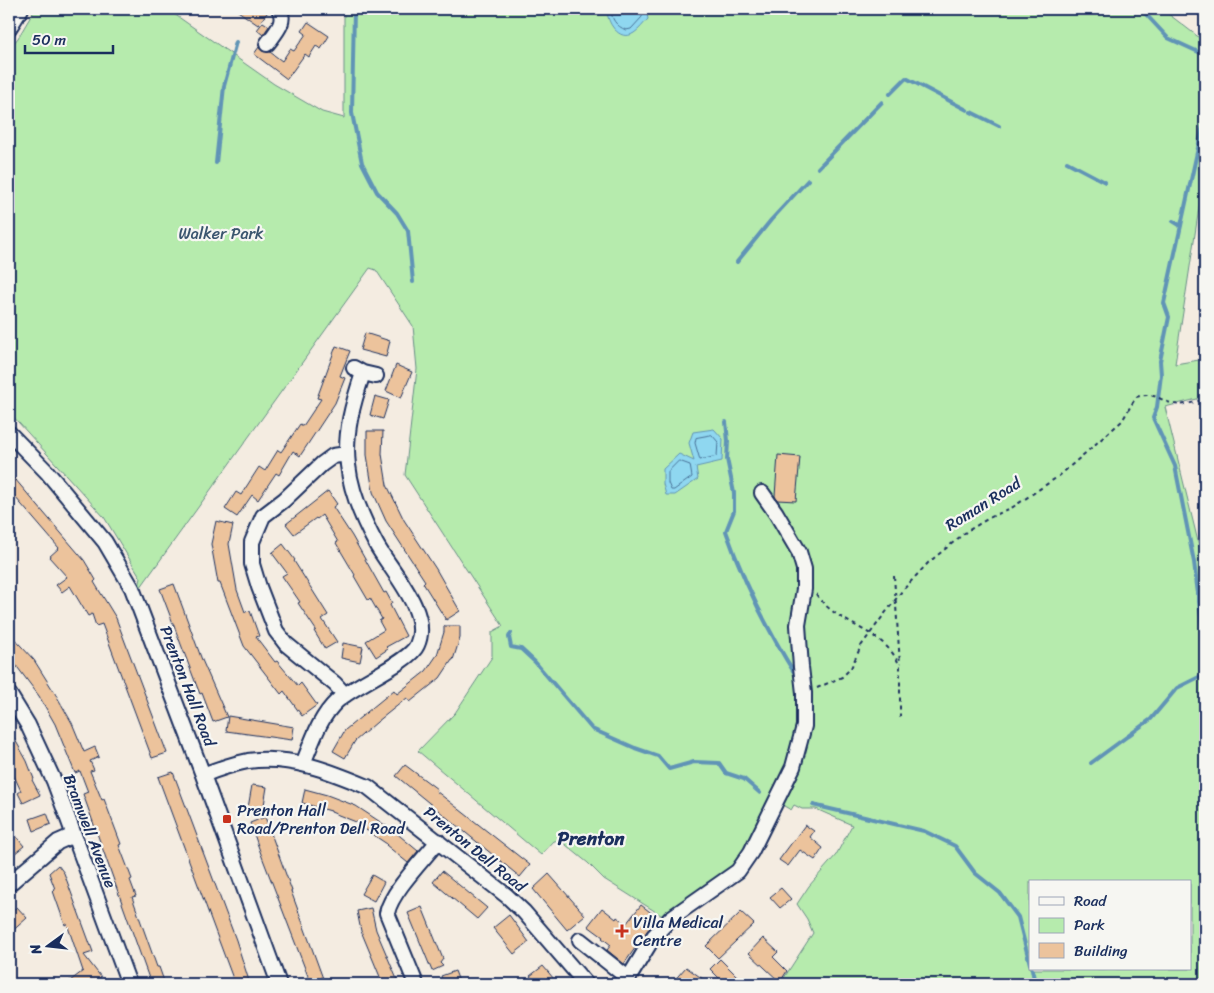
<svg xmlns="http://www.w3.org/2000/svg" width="1214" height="993" viewBox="0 0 1214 993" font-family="Sriracha,sans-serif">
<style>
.green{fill:#b6ebad;stroke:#688d86;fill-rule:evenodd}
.water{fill:#8fd7f0;stroke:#6194b6}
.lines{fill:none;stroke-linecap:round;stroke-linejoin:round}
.shore{stroke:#497298;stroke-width:1}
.stream{stroke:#6194b6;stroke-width:4}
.building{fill:#ecc39c;stroke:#1b2f5e}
.minor-casing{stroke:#1b2f5e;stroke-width:18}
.path{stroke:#1b2f5e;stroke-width:2;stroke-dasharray:4 4;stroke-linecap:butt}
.minor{stroke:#f6f6f2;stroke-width:14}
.poi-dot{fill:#c8321e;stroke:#f6f6f2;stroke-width:2}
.labels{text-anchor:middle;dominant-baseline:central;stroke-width:4.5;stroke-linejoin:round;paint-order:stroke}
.park-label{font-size:16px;fill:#3a556e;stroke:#f6f6f2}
.street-label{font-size:16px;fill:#1b2f5e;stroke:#f6f6f2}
.poi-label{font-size:16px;fill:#1b2f5e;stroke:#f6f6f2;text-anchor:start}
.quarter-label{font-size:19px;font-weight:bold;fill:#1b2f5e;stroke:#f6f6f2}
</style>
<rect width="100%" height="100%" fill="#f4ece1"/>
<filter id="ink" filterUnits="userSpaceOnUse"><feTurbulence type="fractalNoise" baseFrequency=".02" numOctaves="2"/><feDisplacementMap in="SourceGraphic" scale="10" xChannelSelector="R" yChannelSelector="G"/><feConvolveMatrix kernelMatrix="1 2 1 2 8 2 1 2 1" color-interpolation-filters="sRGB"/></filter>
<g filter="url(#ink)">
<path class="green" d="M35 9H167L274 84 322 112 344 118V9H1162L1205 42V169L1175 364 1205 359V397L1165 407 1205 570V984H780L813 933 807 919 797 904 809 886 836 855 852 825 816 809H802L794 805 791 810 779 803 788 783 778 782 780 786 737 867 664 917 604 879 588 863 561 841H554L541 855 418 751 455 713 492 657V632L503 626 405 475 417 369 413 326 376 270 370 268 138 591 141 578 104 517 9 412V199L15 184 9 181V49L18 38ZM1030 882H1190V969H1030Z"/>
<path class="water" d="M607 9H646L648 19C644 23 639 30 634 33 619 43 606 21 607 9Z
M714 429 723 439 722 461 696 467 698 479 675 495H666L663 484V469L679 454 694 461 689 443 693 432Z"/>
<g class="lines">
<path class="shore" d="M611 9C611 19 616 26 626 30L631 29 642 17 643 9
M712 435 718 442 717 456 700 460 695 443 696 438Z
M679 461 690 465 692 477 674 490H671L668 483V472Z"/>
<path class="stream" d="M354 9 352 113 362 163 377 192 397 213 408 231 413 282
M1141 9 1168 38 1205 55
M890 94 906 78 967 110
M971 112 999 126
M1205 116 1164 303 1169 317 1160 361 1161 375 1157 407 1153 418 1175 466 1194 562 1205 649
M1067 162 1105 182
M216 163 224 86 236 42
M818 168 882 102
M1173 221 1181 226
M737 262 771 220 808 180
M726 422 728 441 727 459 734 493V511L726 531C744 583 768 631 797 677
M511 633 509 637 511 647 521 649 535 662 592 729 635 748 658 756 669 769 694 762 719 763 726 773 744 779 760 793
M1091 763 1151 719 1177 688 1205 674
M813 805 924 831 955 846 975 873 1000 893 1018 917 1030 964
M1032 969 1035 984"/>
</g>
<path class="building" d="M235 9H270L258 25Z
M263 22 269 26 263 35 257 30Z
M308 22 329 36 321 49 316 46 309 57 305 54 287 79 254 54 259 47 262 51 270 52 282 61 290 49 294 51 306 34 302 31Z
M365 333 390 341 386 357 360 350Z
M336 346 350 351 340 376 345 378 335 403 300 456 293 451 279 475 276 473 258 500 252 495 237 517 225 509 236 492 241 495 259 467 265 471 278 450 281 452 300 424 303 426 321 399 317 398Z
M396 365 412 372 401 398 386 391Z
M375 396 389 400 383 419 370 415Z
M367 431H383L382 454 387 485 404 520 436 569 460 611 446 620 423 583 425 581 386 521 373 492 367 455Z
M778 455 800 457 796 501 777 500 775 496Z
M9 472 84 560 96 580 94 582 116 618 167 753 152 758 102 624 96 626 92 614 88 616 70 586 62 592 56 585 67 577 49 557 59 548 9 490Z
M328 491 337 504 333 507 352 536 384 593 386 592 392 603 390 605 406 636 386 647 388 649 376 657 366 641 384 630 379 621 382 619 370 598 368 600 354 576 355 575 336 543 338 542 322 515 317 519 316 518 294 534 286 524Z
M216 521 233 525 229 544 237 590 245 612 250 611 259 636 256 637 275 662 277 661 298 686 301 683 317 705 302 716 284 691 281 694 244 646 220 583H218L211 544Z
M283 544 295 560 294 561 328 615 322 619 337 642 325 649 314 631 316 630 298 603 300 602 282 576 287 573 272 553Z
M174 584 202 660 227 717 213 722 202 693 200 694 196 684 160 589Z
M444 626H460V638L453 660H452L440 678 410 702 407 698 377 722 355 741 345 758 333 751 345 730 394 690 397 694 426 671 437 655 444 632Z
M9 633 34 660 56 695 72 723 84 752 95 747 99 757 90 761 94 770 90 771 102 800 104 799 121 844 119 845 132 879 130 880 136 896 132 897 157 967H159L165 984H151L83 794 88 792 80 771 75 773 55 724 39 696 9 656Z
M343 643 363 647 360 662 341 658Z
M228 716 294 727 292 740 226 731Z
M9 729 27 761 34 779 32 780 40 795 23 803 18 793 21 791 9 765Z
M405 765 437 789 436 791 530 865 520 877 396 776Z
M173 772 236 940 250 984H235L181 839 158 777Z
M252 785 267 787 263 811 248 808Z
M305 789 327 795 356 806 394 831 418 851 408 863 386 845 387 844 360 826 361 824 331 812V811L302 803Z
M47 813 51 824 34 831 30 819Z
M265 817 292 891H291L325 984H311L261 854 250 823Z
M805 825 814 831 810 837 823 848 815 860 800 850 788 866 779 860Z
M14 834 24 846 9 858V839Z
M58 865 64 873 93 952 84 955 101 977 92 984H66L83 971 67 924 65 925 53 891 55 889 49 873Z
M442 871 487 908 477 919 433 882Z
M549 874 585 915 567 930 533 889Z
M372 875 384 882 374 901 361 894Z
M781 888 791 899 780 908 770 897Z
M641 905 658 918 647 931 624 964 607 950 611 945 602 938 603 937 588 926 602 908 616 919 617 917 626 924Z
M17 907 27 918 9 934V914Z
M422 907 443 959 440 963 443 966 432 971 408 913Z
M371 908 376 930 399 984H383L361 931 357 911Z
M741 912 754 924 718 958 706 946Z
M509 915 529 942 514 954 493 928Z
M763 938 778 952 773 957 787 971 780 982 749 953Z
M720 959 745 984H725L710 969Z
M543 966 549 973 558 984H537L530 976Z
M686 967 710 984H671Z
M455 971 460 984H444L441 976Z"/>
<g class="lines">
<defs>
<path id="minor" d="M9 28 21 9
M267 44C275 33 287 22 279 9
M354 368 363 373 376 376
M9 433 47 472 105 542 132 588 203 775 279 984
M9 694 28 725 54 781 129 984
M345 695 335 684 286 644 276 631 259 587 252 564V542L263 516 284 500 322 464 333 456 347 454
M303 764C312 742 319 718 337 701 354 685 410 662 417 645 432 613 390 570 376 544 363 520 351 493 348 465 344 433 353 403 363 373
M203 775C218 769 233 764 248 761 290 755 330 771 368 787L507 896 524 912 586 984
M9 884 58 842 74 835
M580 940 628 978
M416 984 387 913C391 892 424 859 438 841
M625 984 654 936 671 918 738 871 751 852 793 767 804 726V693L801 667 798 625 804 589V569L799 552 776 513 762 493"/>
</defs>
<use href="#minor" class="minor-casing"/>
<path class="path" d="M894 576 900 664
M816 594C839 628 883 627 900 666V721
M817 688 842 677 851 668 861 646 880 620 902 591 928 563 966 532 989 518 1013 507 1059 476 1122 421 1136 397C1155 391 1158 400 1174 404 1184 406 1195 402 1205 399"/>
<use href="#minor" class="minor"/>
</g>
</g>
<g class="poi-dot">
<rect x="222" y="814" width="10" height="10" rx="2.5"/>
<path d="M619.5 923.5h5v5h5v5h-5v5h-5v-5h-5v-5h5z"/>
</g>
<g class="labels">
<g class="park-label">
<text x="221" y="233">Walker Park</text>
</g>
<g class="street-label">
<text transform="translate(983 504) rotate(-32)">Roman Road</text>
<text transform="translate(188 686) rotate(69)">Prenton Hall Road</text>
<text transform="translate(90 831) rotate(69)">Bramwell Avenue</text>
<text transform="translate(475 849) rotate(39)">Prenton Dell Road</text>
</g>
<g class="poi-label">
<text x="237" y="810">Prenton Hall<tspan x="237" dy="18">Road/Prenton Dell Road</tspan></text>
<text x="633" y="922">Villa Medical<tspan x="633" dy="18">Centre</tspan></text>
</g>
<g class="quarter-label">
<text x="591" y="838">Prenton</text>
</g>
</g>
<rect width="1214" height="993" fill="none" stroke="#f6f6f2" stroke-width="30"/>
<rect x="15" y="15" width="1184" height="963" fill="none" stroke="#1b2f5e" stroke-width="2" filter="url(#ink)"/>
<rect x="1029" y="880" width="162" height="90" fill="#f6f6f2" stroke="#9ea6b7"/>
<rect x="1039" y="897" width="25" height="8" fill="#f6f6f2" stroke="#9ea6b7"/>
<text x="1074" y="906" font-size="15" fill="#1b2f5e">Road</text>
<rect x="1039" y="918" width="25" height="15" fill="#b6ebad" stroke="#9ea6b7"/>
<text x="1074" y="930" font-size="15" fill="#1b2f5e">Park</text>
<rect x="1039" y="943" width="25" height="15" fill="#ecc39c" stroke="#9ea6b7"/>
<text x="1074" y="956" font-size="15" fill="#1b2f5e">Building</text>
<g transform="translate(48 946) rotate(255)" stroke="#f6f6f2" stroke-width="4" paint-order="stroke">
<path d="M0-4L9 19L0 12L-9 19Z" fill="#1b2f5e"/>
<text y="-8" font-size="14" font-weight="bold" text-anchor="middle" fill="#1b2f5e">N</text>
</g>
<path d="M25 45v8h88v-8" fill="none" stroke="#1b2f5e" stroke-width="2.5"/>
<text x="32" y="45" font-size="15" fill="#1b2f5e" stroke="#f6f6f2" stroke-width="4" paint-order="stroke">50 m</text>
</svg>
